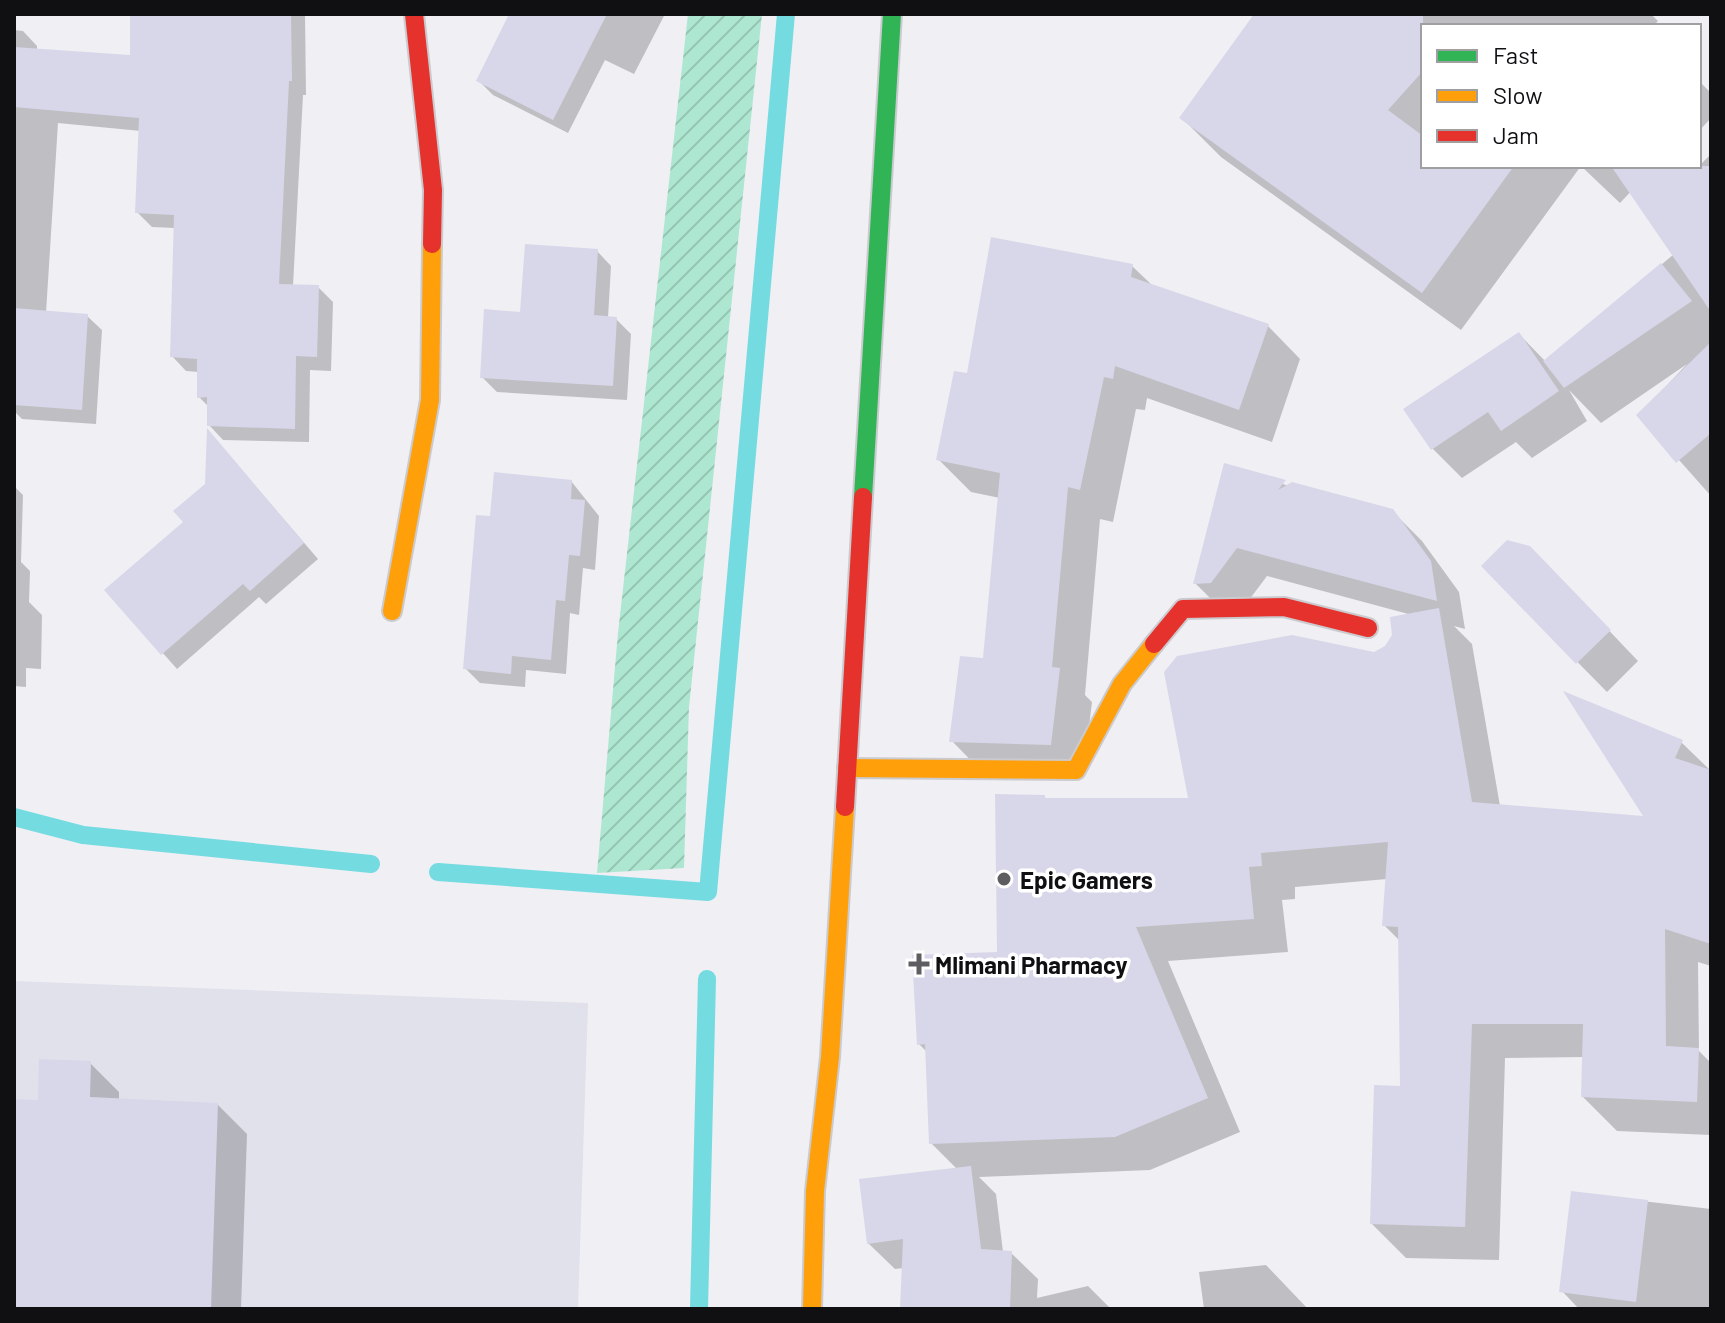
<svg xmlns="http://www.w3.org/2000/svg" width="1725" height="1323" viewBox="0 0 1725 1323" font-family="Barlow,sans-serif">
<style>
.built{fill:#e1e1ec}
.garden{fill:url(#garden-furrows)}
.shadow{fill:#0003}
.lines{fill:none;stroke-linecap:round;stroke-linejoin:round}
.stream{stroke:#74dbe0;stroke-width:18}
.building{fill:#d8d7ea}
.fast-casing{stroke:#cbcbcf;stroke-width:22}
.slow-casing{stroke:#cbcbcf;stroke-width:22}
.jam-casing{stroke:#cbcbcf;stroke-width:22}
.fast{stroke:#30b455;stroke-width:18}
.slow{stroke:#ff9f0a;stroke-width:18}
.jam{stroke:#e5322d;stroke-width:18}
.poi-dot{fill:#5e5e62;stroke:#fff;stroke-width:3}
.labels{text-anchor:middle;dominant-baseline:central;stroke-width:7;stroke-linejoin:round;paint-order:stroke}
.poi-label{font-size:24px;font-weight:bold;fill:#101013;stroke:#fff;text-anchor:start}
</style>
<defs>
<pattern id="garden-furrows" width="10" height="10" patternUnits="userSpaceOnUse" patternTransform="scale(2)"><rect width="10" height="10" fill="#aee7d1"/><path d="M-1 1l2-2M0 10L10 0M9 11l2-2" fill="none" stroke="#95c5b3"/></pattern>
</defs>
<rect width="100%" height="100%" fill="#efeff4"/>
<path class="built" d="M14 981 588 1003 578 1309H14Z"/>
<path class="garden" d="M688 14H762L689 707 684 868 597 873 618 633Z"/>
<path class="shadow" d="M132 14H305L306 95H303L293 286 318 287 333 302 331 371 310 370 309 442 223 440 209 425V407L199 397V372L186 371 172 356 175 228 152 227 137 212 141 131 58 123 46 313 87 316 102 330 96 424 22 419 14 411V30L23 31 37 46V50L132 57Z
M512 14H665L634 74 605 60 568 133 493 95 478 80Z
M1299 14H1651L1658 21 1653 26H1423V166H1667L1637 185 1620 203 1581 166 1461 330 1221 157 1182 118Z
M1699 81 1711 93V118L1699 131Z
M1711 154V496L1639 415 1687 364 1601 423 1569 390 1587 421 1532 458 1516 442 1462 478 1433 449 1405 409 1519 334 1546 362 1674 254 1694 166H1699Z
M597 251 611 266 608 318 616 319 631 334 627 400 497 392 482 377 522 314Z
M1132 266 1153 286 1268 326 1300 359 1272 442 1147 398 1145 410 1136 409 1113 522 1100 519 1085 695 1092 702 1083 777 984 774 952 741 985 661 1000 498 971 492 938 459 968 376Z
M221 446 318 559 266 604 259 597 177 669 107 590 186 522 207 485Z
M1226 466 1289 486 1392 511 1422 541 1459 592 1465 629 1454 626 1472 644 1500 806 1647 818 1681 742 1711 771V966L1698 962 1699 1051 1711 1063V1135L1617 1131 1583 1097 1584 1057 1505 1058 1499 1260 1406 1258 1372 1224 1402 1088 1400 941 1384 925 1387 879 1295 887V899L1282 900 1288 952 1168 961 1240 1132 1150 1170 979 1177 996 1194 1003 1252 1011 1253 1038 1279 1037 1298 1088 1286 1111 1309H902L904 1268 895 1269 868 1243 957 1169 931 1143 928 1053 919 1044 999 954 1044 797 1048 800H1190L1387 647 1412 615 1267 576 1240 612H1224L1195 583Z
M571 481 599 516 595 570 583 568 579 615 570 613 566 674 526 670 525 687 480 683 465 668 492 519Z
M14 486 23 495 21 562 30 571 29 602 42 615 41 669 26 668V687L14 686Z
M1483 566 1559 578 1638 661 1607 692Z
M90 1063 119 1092V1101L218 1105 247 1134 241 1309H14V1101L40 1102Z
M1573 1193 1711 1209V1309H1579L1562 1291Z
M1266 1265 1308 1309H1204L1199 1272Z"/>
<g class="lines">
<path class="stream" d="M14 817 83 835 371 864
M438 872 708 892 786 14
M699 1309 707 979"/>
</g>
<path class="building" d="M130 14H291L292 81H289L279 284 319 285 317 357 296 356 295 429 207 426V397L197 398V359L170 357 174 215 135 213 139 118 14 107V47L130 55Z
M509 14H607L553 120 476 81Z
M1254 14H1423V71L1388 110 1423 136V166H1514L1422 293 1179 118Z
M1611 166H1711V312Z
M991 237 1133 264 1131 277 1269 324 1239 410 1115 366 1113 379 1104 377 1080 490 1068 487 1052 667 1060 668 1051 745 949 742 960 656 983 658 1000 473 936 460 954 371 967 373Z
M525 244 598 249 594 315 617 317 613 386 480 378 484 309 520 312Z
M1661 263 1692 301 1564 388 1543 361Z
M14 308 88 314 82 410 14 405Z
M1519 332 1559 391 1501 431 1488 412 1431 450 1403 409Z
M1711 342V433L1676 463 1636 415Z
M207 428 304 543 250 591 243 584 161 655 104 590 183 522 173 511 205 484Z
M1224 463 1286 480 1278 490 1292 482 1393 509 1431 561 1437 601 1237 548 1211 583 1193 584Z
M494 472 572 480 571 499 585 500 580 556 569 555 565 601 556 600 551 660 512 656 511 674 463 669 476 515 490 516Z
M1507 540 1530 546 1611 630 1576 664 1481 566Z
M1439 608 1472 802 1643 816 1563 691 1683 740 1675 758 1711 770V944L1665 929 1666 1046 1699 1048 1697 1102 1581 1097 1583 1024H1472L1465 1227 1370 1224 1374 1085 1400 1086 1398 927 1382 926 1388 842 1261 853 1262 866 1249 867 1254 919 1136 927 1208 1098 1115 1137 929 1144 925 1044 917 1045 912 955 997 952 995 794 1045 795V798H1188L1164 672 1177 656 1292 635 1374 652 1385 646 1392 635 1390 617Z
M39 1059 91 1061 90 1097 218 1103 211 1309H14V1099L38 1100Z
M971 1166 981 1249 1012 1251 1010 1309H900L903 1239 867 1244 859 1179Z
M1571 1191 1648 1200 1636 1302 1559 1292Z"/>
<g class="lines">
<defs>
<path id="fast" d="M863 497 892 14"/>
<path id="slow" d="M392 611 430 400 432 244
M847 768 1076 770 1122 684 1154 644
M812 1309 815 1191 830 1057 845 807"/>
<path id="jam" d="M414 14 433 190 432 244
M1154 644 1183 609 1284 607 1368 628
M845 807 863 497"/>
</defs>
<use href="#fast" class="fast-casing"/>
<use href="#slow" class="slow-casing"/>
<use href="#jam" class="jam-casing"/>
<use href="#fast" class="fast"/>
<use href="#slow" class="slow"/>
<use href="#jam" class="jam"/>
</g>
<g class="poi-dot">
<circle cx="1004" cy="879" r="8"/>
<path d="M915 952h8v8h8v8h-8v8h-8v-8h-8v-8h8z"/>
</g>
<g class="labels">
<g class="poi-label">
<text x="1020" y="879">Epic Gamers</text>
<text x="935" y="964">Mlimani Pharmacy</text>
</g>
</g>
<rect width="1725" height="1323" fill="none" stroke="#101013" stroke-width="32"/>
<rect x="1421" y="24" width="280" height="144" fill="#ffffff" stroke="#9f9fa1" stroke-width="2"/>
<rect x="1437" y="50" width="40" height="12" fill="#30b455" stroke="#9f9fa1" stroke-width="2"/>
<text x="1493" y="64" font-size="24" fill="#101013">Fast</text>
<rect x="1437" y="90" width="40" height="12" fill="#ff9f0a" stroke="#9f9fa1" stroke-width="2"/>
<text x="1493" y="104" font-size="24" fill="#101013">Slow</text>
<rect x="1437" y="130" width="40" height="12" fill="#e5322d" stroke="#9f9fa1" stroke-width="2"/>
<text x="1493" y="144" font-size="24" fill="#101013">Jam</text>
</svg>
